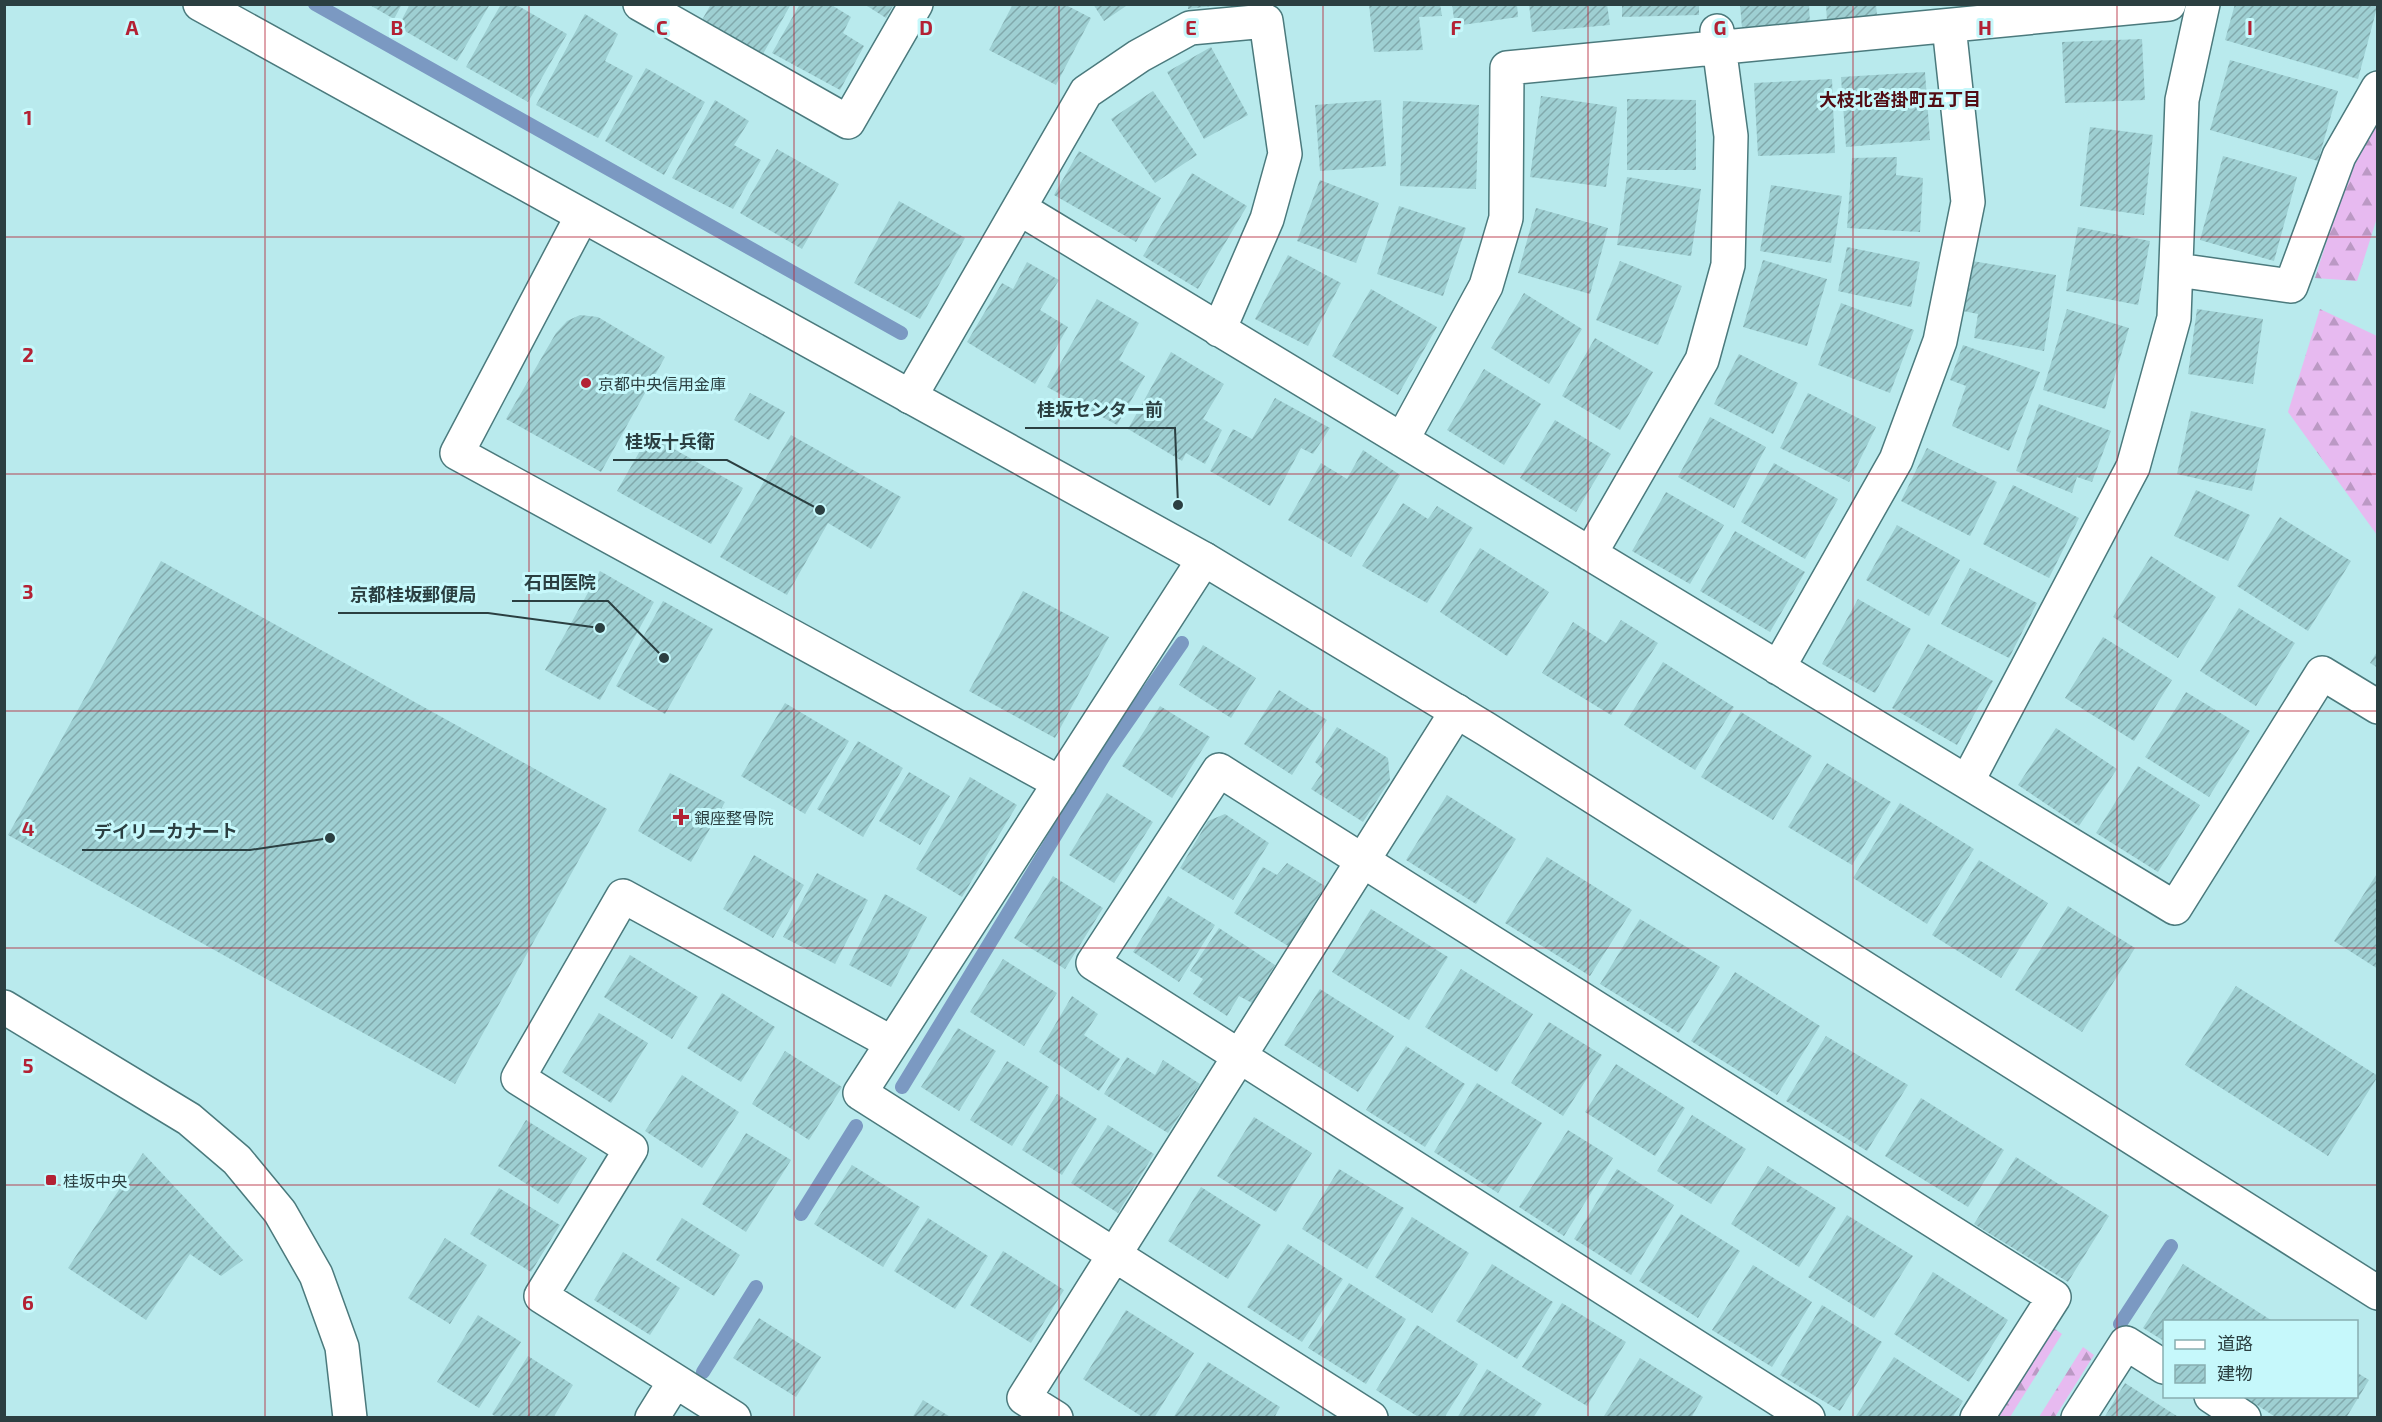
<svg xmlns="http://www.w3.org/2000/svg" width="2382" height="1422" viewBox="0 0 2382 1422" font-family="'Exo 2','Noto Sans JP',sans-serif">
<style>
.forest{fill:url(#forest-firs)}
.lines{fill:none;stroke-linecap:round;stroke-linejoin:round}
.stream{stroke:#7b99c2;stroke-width:14}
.building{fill:url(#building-hatch)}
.street-casing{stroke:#4b7a7d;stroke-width:36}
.secondary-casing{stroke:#4b7a7d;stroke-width:36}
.street{stroke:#fff;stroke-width:33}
.secondary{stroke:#fff;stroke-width:33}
.grid{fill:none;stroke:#b32134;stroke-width:1.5;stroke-opacity:0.55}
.poi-dot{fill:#b32134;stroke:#c6f8fb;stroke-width:2}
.labels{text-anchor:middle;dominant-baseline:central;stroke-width:6;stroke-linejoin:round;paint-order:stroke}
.poi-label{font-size:16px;fill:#2b3f41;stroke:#c6f8fb;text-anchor:start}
.neighbourhood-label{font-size:18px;font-weight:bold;fill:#520c14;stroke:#c6f8fb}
.grid-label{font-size:20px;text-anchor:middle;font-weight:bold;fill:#b32134;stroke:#c6f8fb;stroke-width:6;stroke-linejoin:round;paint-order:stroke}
.leader{fill:none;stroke:#2b3f41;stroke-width:2}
.callout-dot{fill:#2b3f41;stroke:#c6f8fb;stroke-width:2}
.callout-label{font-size:18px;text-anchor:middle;font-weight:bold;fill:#2b3f41;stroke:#c6f8fb;stroke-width:6;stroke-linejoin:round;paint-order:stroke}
</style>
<defs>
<pattern id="forest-firs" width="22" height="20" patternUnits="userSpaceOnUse" patternTransform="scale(1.5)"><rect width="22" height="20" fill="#e7baf0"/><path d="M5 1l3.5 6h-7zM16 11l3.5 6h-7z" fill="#bb99c4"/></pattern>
<pattern id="building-hatch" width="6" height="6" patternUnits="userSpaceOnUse" patternTransform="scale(1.5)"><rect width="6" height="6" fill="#9ecfd2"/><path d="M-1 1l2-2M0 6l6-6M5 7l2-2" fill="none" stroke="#81a9ac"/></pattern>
</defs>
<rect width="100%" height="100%" fill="#b9eaed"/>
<path class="forest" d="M2377 124V218L2357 281 2315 278 2346 180Z
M2320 309 2377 336V535L2288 412Z
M2052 1327 2062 1334 2010 1417 1995 1418Z
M2083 1347 2094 1355 2055 1417H2039Z"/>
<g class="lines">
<path class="stream" d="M315 4 901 333
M902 1087 1105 754 1182 643
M801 1214 856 1126
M2120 1324 2171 1246
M703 1372 756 1287"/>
</g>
<path class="building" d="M368 4H402L394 19Z
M410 4H490L457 61 398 27Z
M501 4H515L567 34 528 102 466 67Z
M711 4H791L763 54 702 20Z
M800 4H830L851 17 843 33 864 46 840 90 772 53Z
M864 4H894L886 18Z
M1013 4H1064L1091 18 1056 85 989 50Z
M1093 4H1129L1104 21Z
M1188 4H1212V6L1188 9Z
M1369 4H1440L1442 16 1419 17 1423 50 1374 52Z
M1452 4H1517L1518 17 1455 26Z
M1529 4H1607L1610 25 1532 32Z
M1622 4H1699V15L1622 17Z
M1740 4H1809L1810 25 1742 28Z
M1826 4H1876L1877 16 1827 22Z
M2235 4H2378L2358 79 2225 40Z
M585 14 618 34 605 61 633 76 598 138 536 105Z
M2142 39 2145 100 2065 103 2062 42Z
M1211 47 1248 115 1204 139 1167 72Z
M2230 60 2338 91 2318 161 2210 130Z
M646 68 705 102 664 175 605 141Z
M1925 72 1930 140 1846 147 1841 77Z
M1832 79 1835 153 1758 156 1754 83Z
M1153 91 1197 155 1155 183 1111 119Z
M1541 96 1617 107 1606 187 1530 177Z
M1627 99 1696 100V170H1627Z
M715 100 749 121 734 145 761 160 733 209 672 178Z
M1381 100 1386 166 1320 171 1315 105Z
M1403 101 1479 105 1476 189 1400 186Z
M2090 127 2153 135 2144 215 2080 206Z
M777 149 839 184 802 249 740 213Z
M1079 151 1161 198 1136 242 1054 195Z
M2223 156 2297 177 2274 261 2200 240Z
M1897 157 1896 175 1923 178 1920 232 1847 228 1852 158Z
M1192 173 1247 206 1198 289 1143 256Z
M1627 177 1701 189 1691 256 1617 245Z
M1320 180 1379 203 1356 263 1297 241Z
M1771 185 1842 196 1831 263 1760 251Z
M899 201 965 238 920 319 854 283Z
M1399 206 1466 228 1443 296 1377 274Z
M1536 208 1608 228 1590 294 1518 273Z
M2078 227 2150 241 2138 305 2066 291Z
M1847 247 1920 262 1911 307 1838 291Z
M1288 255 1341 283 1308 346 1255 319Z
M1763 260 1827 279 1807 346 1743 327Z
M1620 261 1682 286 1658 345 1596 320Z
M1972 261 2056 275 2044 351 1974 338 1978 314 1963 311Z
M1027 262 1059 280 1040 310 1068 327 1035 384 967 342 1002 283 1013 289Z
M1371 289 1437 327 1398 395 1332 356Z
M1524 293 1582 329 1549 384 1491 348Z
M1097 299 1139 323 1119 360 1145 376 1117 425 1047 387Z
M1841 303 1914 330 1890 393 1818 365Z
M2067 309 2129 328 2105 409 2043 390Z
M2197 309 2263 319 2253 384 2188 374Z
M580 315 598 317 665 357 601 472 506 419 556 333 567 321Z
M1595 338 1653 372 1620 430 1562 396Z
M1963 345 2040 372 2009 451 1952 426 1966 386 1950 380Z
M1171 352 1224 384 1203 419 1222 430 1205 464 1186 453 1182 461 1128 429Z
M1739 354 1798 383 1773 434 1714 404Z
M1484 369 1541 404 1504 465 1447 430Z
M750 393 785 412 769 440 734 420Z
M1808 393 1876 427 1849 482 1780 448Z
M1275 398 1330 428 1313 454 1301 448 1270 506 1210 471 1233 429 1252 439Z
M2039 404 2111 431 2092 482 2077 477 2072 493 2016 471Z
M2191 411 2266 429 2252 491 2177 474Z
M1710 417 1766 447 1734 508 1678 477Z
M1555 420 1611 454 1576 512 1520 478Z
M649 435 743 488 711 544 617 491Z
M791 435 901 497 871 549 828 523 787 595 720 557Z
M1927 448 1997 482 1970 536 1901 501Z
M1363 450 1400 475 1351 557 1288 520 1321 463 1347 479Z
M1774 463 1838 499 1805 559 1741 522Z
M2013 485 2079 518 2049 578 1983 544Z
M2196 490 2250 515 2228 561 2174 536Z
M1666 492 1724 525 1690 584 1632 551Z
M1403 503 1428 519 1437 506 1473 528 1427 603 1362 566Z
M2280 517 2351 561 2308 631 2237 586Z
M1897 525 1960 560 1929 616 1866 580Z
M1735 531 1805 572 1770 632 1700 591Z
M1480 548 1549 592 1507 656 1440 612Z
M2151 556 2216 597 2178 658 2113 617Z
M161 561 607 809 455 1084 8 835Z
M1970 568 2037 603 2009 658 1941 624Z
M600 571 654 602 600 700 545 670Z
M1023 591 1109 637 1055 738 969 691Z
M1858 599 1911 629 1875 693 1822 664Z
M663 601 713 629 665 714 616 686Z
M2239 608 2295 643 2256 706 2200 671Z
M1621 620 1658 643 1611 715 1542 673 1573 622 1606 643Z
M2103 637 2172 680 2134 741 2065 698Z
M1928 644 1993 681 1957 745 1892 708Z
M1203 645 1256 678 1231 718 1179 685Z
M2378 650V668L2370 663Z
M1663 662 1734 707 1695 770 1624 725Z
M1279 690 1327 720 1292 775 1244 744Z
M2186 692 2250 731 2209 797 2145 757Z
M785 703 849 741 805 814 741 776Z
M1160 706 1210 737 1172 798 1122 766Z
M1741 712 1812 756 1773 820 1701 777Z
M1337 727 1388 758 1390 780 1363 822 1311 789 1324 770 1315 762Z
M2056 728 2117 769 2079 826 2018 785Z
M858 741 903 768 863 837 817 809Z
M1827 763 1891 802 1852 865 1788 827Z
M2138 766 2200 805 2158 872 2096 833Z
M909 772 950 796 920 845 879 821Z
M670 773 725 802 691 862 638 831Z
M970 777 1017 805 962 897 916 869Z
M1107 793 1153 822 1114 883 1069 855Z
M1447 795 1516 839 1476 904 1406 860Z
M1900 803 1974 849 1927 924 1853 878Z
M1225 814 1269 843 1233 900 1180 868 1208 821Z
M754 855 804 885 773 938 723 909Z
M1547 857 1632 910 1590 976 1505 923Z
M1979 860 2048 903 2001 978 1932 935Z
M1287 863 1325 886 1288 946 1234 913 1263 867 1277 875Z
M2378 872V969L2334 941Z
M817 873 868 900 835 964 783 937Z
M1053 876 1103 908 1065 969 1014 938Z
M885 894 927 917 891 987 849 965Z
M1168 896 1215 925 1179 982 1133 952Z
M2068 906 2135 948 2082 1032 2015 990Z
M1371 909 1448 957 1409 1020 1332 972Z
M1640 919 1720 967 1679 1033 1600 984Z
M1219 928 1275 965 1252 1003 1239 996 1227 1016 1193 994 1203 979 1190 971Z
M630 955 698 997 672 1039 604 997Z
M1003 959 1057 993 1024 1046 970 1012Z
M1461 969 1533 1014 1497 1072 1425 1027Z
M1735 972 1820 1026 1777 1095 1691 1041Z
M2236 986 2378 1076 2328 1156 2185 1065Z
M1320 989 1394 1036 1358 1092 1284 1045Z
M722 993 775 1027 741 1082 687 1048Z
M1072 996 1098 1014 1084 1035 1120 1059 1099 1091 1039 1052Z
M599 1013 648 1043 611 1103 562 1072Z
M1549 1022 1602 1055 1563 1116 1511 1083Z
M958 1028 996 1051 959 1111 921 1087Z
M1826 1036 1908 1085 1867 1151 1786 1101Z
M1406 1046 1465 1084 1425 1147 1366 1110Z
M785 1051 842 1087 809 1140 752 1104Z
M1127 1057 1155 1075 1163 1060 1200 1084 1168 1133 1104 1094Z
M1007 1061 1049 1087 1012 1146 970 1120Z
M1616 1064 1685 1108 1655 1156 1585 1112Z
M682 1075 739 1112 702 1168 645 1131Z
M1477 1083 1542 1123 1498 1193 1434 1152Z
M1057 1094 1097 1119 1062 1175 1022 1150Z
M1921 1098 2004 1150 1968 1207 1885 1156Z
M1692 1115 1746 1149 1711 1204 1657 1171Z
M1254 1117 1312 1153 1276 1212 1217 1176Z
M526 1120 587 1158 558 1204 498 1166Z
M1108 1125 1154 1154 1118 1213 1071 1183Z
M1568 1130 1613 1158 1564 1236 1519 1207Z
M746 1133 791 1160 746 1232 702 1204Z
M143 1153 243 1260 221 1276 190 1254 146 1320 68 1268Z
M2016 1157 2109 1216 2068 1282 1974 1224Z
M852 1165 920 1207 883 1267 814 1224Z
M1768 1166 1836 1208 1799 1267 1731 1224Z
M1339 1169 1404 1208 1367 1269 1302 1229Z
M1617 1169 1674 1205 1631 1275 1574 1239Z
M1201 1187 1261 1225 1228 1279 1168 1241Z
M499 1188 560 1225 531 1272 470 1234Z
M1681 1214 1740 1251 1698 1318 1639 1281Z
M1847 1215 1913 1256 1874 1318 1808 1277Z
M1412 1217 1469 1253 1432 1313 1375 1277Z
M682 1218 740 1255 714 1296 656 1260Z
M928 1218 988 1256 955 1309 894 1271Z
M445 1238 487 1265 450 1324 408 1298Z
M1288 1244 1343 1279 1302 1342 1247 1307Z
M1003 1251 1064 1290 1031 1343 970 1305Z
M623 1252 680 1288 650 1335 594 1300Z
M1492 1264 1553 1302 1517 1359 1456 1321Z
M2183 1264 2274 1322H2164V1341L2143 1328Z
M1753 1265 1812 1302 1772 1367 1712 1330Z
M1933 1272 2008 1320 1969 1382 1894 1334Z
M1349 1283 1406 1319 1366 1384 1308 1348Z
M1562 1303 1626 1342 1587 1406 1522 1367Z
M1822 1305 1882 1342 1840 1411 1780 1375Z
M1126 1310 1194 1353 1154 1418H1144L1083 1379Z
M478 1315 521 1342 479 1408 437 1382Z
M759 1318 821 1357 796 1397 733 1358Z
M1417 1325 1478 1364 1444 1418H1420L1376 1390Z
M528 1356 573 1385 553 1418H497L492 1414Z
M1894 1357 1963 1401 1952 1418 1856 1416Z
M1640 1358 1703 1397 1691 1418 1604 1416Z
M1208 1362 1280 1407 1274 1418H1173Z
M1487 1369 1542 1404 1533 1418H1457Z
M2356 1372 2369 1380 2346 1418H2277L2243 1396H2356Z
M2125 1383 2180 1418H2104Z
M923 1400 952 1418H912Z"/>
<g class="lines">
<defs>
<path id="street" d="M640 4 848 122 916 4
M1019 208 2175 908 2322 673 2378 707
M582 216 457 453 1060 783
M2177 270 2291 286 2339 156 2378 88
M910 397 1086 92 1139 56 1190 28 1266 21 1285 154 1267 219 1219 330
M1402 440 1486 286 1506 218 1507 68 2169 4
M1590 554 1702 360 1728 265 1731 136 1717 31
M1204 559 860 1093 1371 1418
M1778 668 1896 460 1940 341 1968 202 1949 26
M1967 782 2133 467 2174 318 2182 100 2203 4
M2211 1396 2244 1418
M652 1418 675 1381
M734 1418 541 1296 631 1149 518 1078 623 896 892 1043
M1056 1418 1024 1398 1457 711
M1808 1418 1093 963 1219 770 2054 1297 1977 1418
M2078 1418 2126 1343 2164 1367"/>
<path id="secondary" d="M200 4 1204 559 1486 729 2378 1293
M4 1007 189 1119 237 1160 280 1212 316 1275 342 1347 350 1418"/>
</defs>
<use href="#street" class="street-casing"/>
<use href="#secondary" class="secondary-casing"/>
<use href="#street" class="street"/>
<use href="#secondary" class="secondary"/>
</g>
<path class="grid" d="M265 4V1418M529 4V1418M794 4V1418M1059 4V1418M1323 4V1418M1588 4V1418M1853 4V1418M2117 4V1418M4 237H2378M4 474H2378M4 711H2378M4 948H2378M4 1185H2378"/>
<g class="poi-dot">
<circle cx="586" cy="383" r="6"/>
<path d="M678 808h6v6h6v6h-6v6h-6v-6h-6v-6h6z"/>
<rect x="45" y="1174" width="12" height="12" rx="3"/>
</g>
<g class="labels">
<g class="poi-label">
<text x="598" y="383">京都中央信用金庫</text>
<text x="694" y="817">銀座整骨院</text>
<text x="63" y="1180">桂坂中央</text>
</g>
<g class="neighbourhood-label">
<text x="1900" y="99">大枝北沓掛町五丁目</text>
</g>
</g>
<g class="grid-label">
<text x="132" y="35">A</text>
<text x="397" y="35">B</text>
<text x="662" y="35">C</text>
<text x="926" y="35">D</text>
<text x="1191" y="35">E</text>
<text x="1456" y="35">F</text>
<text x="1720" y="35">G</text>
<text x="1985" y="35">H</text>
<text x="2250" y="35">I</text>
<text x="28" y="125">1</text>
<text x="28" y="362">2</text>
<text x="28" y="599">3</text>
<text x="28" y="836">4</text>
<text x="28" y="1073">5</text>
<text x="28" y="1310">6</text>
</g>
<path class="leader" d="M1178 505L1175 428H1025M820 510L727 460H613M664 658L608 601H512M600 628L488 613H338M330 838L250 850H82"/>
<g class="callout-dot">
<circle cx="1178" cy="505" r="6"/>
<circle cx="820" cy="510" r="6"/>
<circle cx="664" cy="658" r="6"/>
<circle cx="600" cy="628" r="6"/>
<circle cx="330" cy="838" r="6"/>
</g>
<g class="callout-label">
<text x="1100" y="416">桂坂センター前</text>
<text x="670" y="448">桂坂十兵衛</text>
<text x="560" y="589">石田医院</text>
<text x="413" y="601">京都桂坂郵便局</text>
<text x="166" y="838">デイリーカナート</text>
</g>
<rect width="2382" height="1422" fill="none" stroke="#2b3f41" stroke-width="12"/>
<rect x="2163" y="1320" width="195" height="78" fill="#c6f8fb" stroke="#88aeb1" stroke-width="1.5"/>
<rect x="2175" y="1340" width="30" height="9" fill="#ffffff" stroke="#88aeb1" stroke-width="1.5"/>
<text x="2217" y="1350" font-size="18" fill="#2b3f41">道路</text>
<rect x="2175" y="1365" width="30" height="18" fill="url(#building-hatch)" stroke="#88aeb1" stroke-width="1.5"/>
<text x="2217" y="1380" font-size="18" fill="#2b3f41">建物</text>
</svg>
